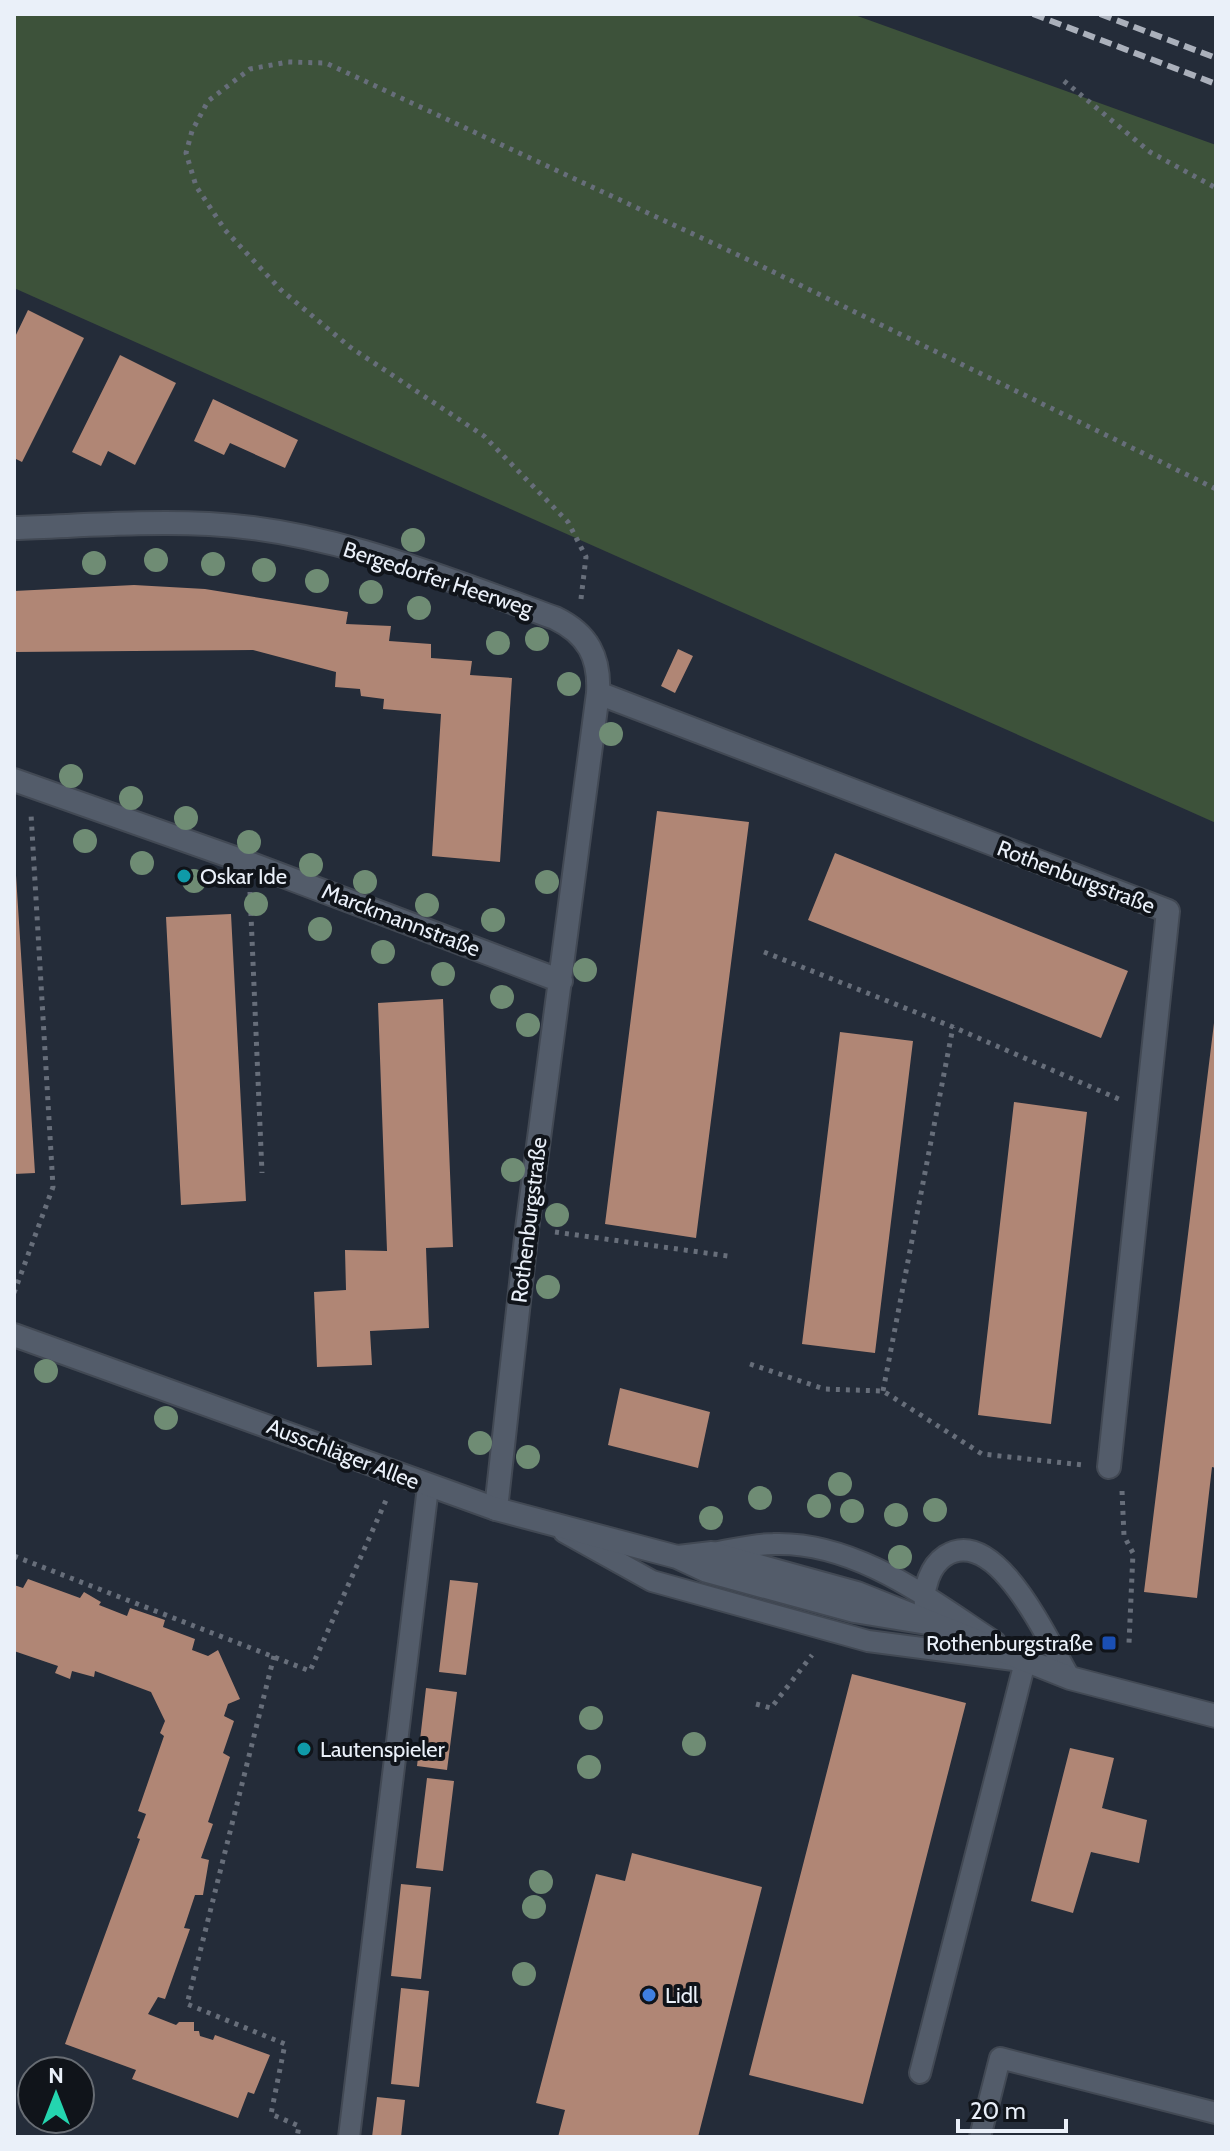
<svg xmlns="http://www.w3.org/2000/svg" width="1230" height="2151" viewBox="0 0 1230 2151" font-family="Cabin,sans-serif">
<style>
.green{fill:#3d523a}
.building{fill:#b08675}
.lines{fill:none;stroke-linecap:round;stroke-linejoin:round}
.service-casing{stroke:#424954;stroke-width:24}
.minor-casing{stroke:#424954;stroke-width:26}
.tertiary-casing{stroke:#424954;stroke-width:26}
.path{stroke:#676e7a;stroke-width:5;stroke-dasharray:4 6;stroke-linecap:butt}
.service{stroke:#535c6a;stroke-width:20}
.minor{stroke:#535c6a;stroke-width:22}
.tertiary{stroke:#535c6a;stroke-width:22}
.rail{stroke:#aab0bb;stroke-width:6;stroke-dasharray:12 6;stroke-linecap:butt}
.tree{fill:#6f8c74}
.culture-dot{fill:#0f9aa8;stroke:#10141a;stroke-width:3}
.transit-dot{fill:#1a4fb4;stroke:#10141a;stroke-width:3}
.shop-dot{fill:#3f7fe0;stroke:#10141a;stroke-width:3}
.labels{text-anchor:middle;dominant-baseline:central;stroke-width:8;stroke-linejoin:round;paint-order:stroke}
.street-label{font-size:22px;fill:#eaf0f9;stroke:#10141a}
.poi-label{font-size:22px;fill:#eaf0f9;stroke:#10141a;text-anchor:start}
</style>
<rect width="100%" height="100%" fill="#242c39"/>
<path class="green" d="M14 14H852L1216 145V823L14 288Z"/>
<path class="building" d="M28 310 84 338 22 462 14 458V339Z
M120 355 176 383 135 465 108 451 101 466 72 452Z
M213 399 298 440 285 468 230 443 224 455 194 441Z
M134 585 205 589 348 612 346 624 391 626 389 641 431 644V658L472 661 470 675 512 678 500 862 432 856 441 714 383 709 384 699 361 696 360 689 335 687 336 672 253 650 14 652V591Z
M678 649 693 656 675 693 661 686Z
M657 811 749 822 696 1238 605 1224Z
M14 844 35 1173 14 1174Z
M835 853 1128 971 1101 1038 808 920Z
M231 914 246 1201 181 1205 166 917Z
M443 999 453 1247 426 1248 429 1328 370 1331 372 1365 317 1367 314 1292 346 1290 345 1250 387 1251 378 1003Z
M1214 1023 1216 1468 1212 1467 1197 1598 1144 1592Z
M840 1032 913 1041 875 1353 802 1344Z
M1014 1102 1087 1112 1051 1424 978 1415Z
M620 1388 710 1412 698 1468 608 1445Z
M28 1579 80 1598 84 1592 101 1602 99 1605 127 1616 130 1608 165 1620 163 1627 195 1639 192 1650 208 1656 218 1650 240 1699 228 1704 224 1716 234 1721 223 1753 230 1757 208 1822 213 1824 201 1858 209 1860 203 1895H195L184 1928 190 1929 165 1999 158 1997 148 2014 176 2025 179 2022H194V2031H199L200 2036 213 2040 215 2035 270 2055 254 2094 248 2092 238 2118 132 2079 136 2070 65 2044 140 1839 137 1838 146 1814 138 1811 164 1736 160 1733 165 1721 151 1692 95 1671 94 1677 72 1671 70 1679 55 1673 58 1666 14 1651V1585L23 1588Z
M450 1580 478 1583 466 1675 439 1672Z
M852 1674 966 1703 863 2104 749 2075Z
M426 1688 457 1692 447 1770 417 1766Z
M1070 1748 1114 1758 1102 1808 1147 1820 1139 1863 1091 1852 1073 1913 1031 1901Z
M427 1778 454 1781 443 1871 416 1868Z
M632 1853 762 1887 698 2137H558L565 2110 536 2103 596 1874 625 1881Z
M401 1884 431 1887 421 1979 391 1976Z
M401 1988 429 1991 419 2087 391 2084Z
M377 2097 405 2100 401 2137H372Z"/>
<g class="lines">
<defs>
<path id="service" d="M564 1532 652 1581 868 1641 1014 1660
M713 1553C732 1550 753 1544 773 1544 856 1541 929 1599 995 1642
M925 1605C923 1588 930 1566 945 1556 997 1523 1049 1644 1070 1678
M920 2073 1025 1662
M349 2137 428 1487
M980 2137 1000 2058 1216 2113"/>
<path id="minor" d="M14 528C79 526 144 521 209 524 329 530 444 578 555 618 588 634 600 657 598 693L527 1229 496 1509
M598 693 1168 911 1109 1467
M14 780 249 863 561 981"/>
<path id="tertiary" d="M14 1335 496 1509 677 1557 707 1571 854 1611 927 1623
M678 1557 712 1553 857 1593 1070 1678 1216 1716"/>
</defs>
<use href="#service" class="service-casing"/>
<use href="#minor" class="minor-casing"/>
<use href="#tertiary" class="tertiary-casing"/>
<path class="path" d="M1064 81 1150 152 1216 188
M581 599 586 557 568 522 484 436 350 347 281 290 225 230 196 186 186 153 192 131 208 101 250 69 288 62 326 63 751 261 1216 489
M250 892 262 1173
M764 952 953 1027 1121 1100
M555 1232 728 1256
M14 1293 53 1187 31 814
M750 1364 824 1389 883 1391 982 1454 1083 1465
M883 1391 953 1027
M1122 1491 1124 1536 1133 1553 1129 1643
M14 1556 310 1671 387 1498
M274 1656 187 2004 285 2044 271 2114 299 2126 297 2137
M756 1704 771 1708 812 1655"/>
<use href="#service" class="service"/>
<use href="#minor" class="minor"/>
<use href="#tertiary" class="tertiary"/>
<path class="rail" d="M1033 14 1216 84
M1100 14 1216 58"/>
</g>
<g class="tree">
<circle cx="413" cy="540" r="12"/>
<circle cx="156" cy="560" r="12"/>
<circle cx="94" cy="563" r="12"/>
<circle cx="213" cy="564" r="12"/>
<circle cx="264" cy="570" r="12"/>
<circle cx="317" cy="581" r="12"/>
<circle cx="371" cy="592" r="12"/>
<circle cx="419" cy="608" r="12"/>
<circle cx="537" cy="639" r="12"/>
<circle cx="498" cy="643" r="12"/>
<circle cx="569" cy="684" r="12"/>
<circle cx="611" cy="734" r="12"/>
<circle cx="71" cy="776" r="12"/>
<circle cx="131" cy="798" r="12"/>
<circle cx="186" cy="818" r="12"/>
<circle cx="85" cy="841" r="12"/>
<circle cx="249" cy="842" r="12"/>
<circle cx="142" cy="863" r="12"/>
<circle cx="311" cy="865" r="12"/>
<circle cx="194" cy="881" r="12"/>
<circle cx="365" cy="882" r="12"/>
<circle cx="547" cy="882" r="12"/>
<circle cx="256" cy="904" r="12"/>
<circle cx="427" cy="905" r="12"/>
<circle cx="493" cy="920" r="12"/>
<circle cx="320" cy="929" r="12"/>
<circle cx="383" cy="952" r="12"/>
<circle cx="585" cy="970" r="12"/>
<circle cx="443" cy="974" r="12"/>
<circle cx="502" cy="997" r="12"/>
<circle cx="528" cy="1025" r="12"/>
<circle cx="513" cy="1170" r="12"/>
<circle cx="557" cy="1215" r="12"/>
<circle cx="548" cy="1287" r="12"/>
<circle cx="46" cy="1371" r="12"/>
<circle cx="166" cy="1418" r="12"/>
<circle cx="480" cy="1443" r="12"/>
<circle cx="528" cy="1457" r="12"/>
<circle cx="840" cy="1484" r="12"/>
<circle cx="760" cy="1498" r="12"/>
<circle cx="819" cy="1506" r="12"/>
<circle cx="935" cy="1510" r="12"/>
<circle cx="852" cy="1511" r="12"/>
<circle cx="896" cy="1515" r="12"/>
<circle cx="711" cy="1518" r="12"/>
<circle cx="900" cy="1557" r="12"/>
<circle cx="591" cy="1718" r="12"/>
<circle cx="694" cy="1744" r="12"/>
<circle cx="589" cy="1767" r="12"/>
<circle cx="541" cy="1882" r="12"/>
<circle cx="534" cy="1907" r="12"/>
<circle cx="524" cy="1974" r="12"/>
</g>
<g class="culture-dot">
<circle cx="184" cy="876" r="8"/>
<circle cx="304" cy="1749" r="8"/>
</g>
<rect class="transit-dot" x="1101" y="1635" width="16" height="16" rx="4"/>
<circle class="shop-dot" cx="649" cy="1995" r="8"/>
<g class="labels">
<g class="street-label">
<text transform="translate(438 579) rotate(18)">Bergedorfer Heerweg</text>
<text transform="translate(1076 877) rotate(21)">Rothenburgstraße</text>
<text transform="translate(401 920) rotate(21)">Marckmannstraße</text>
<text transform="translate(529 1220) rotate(-83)">Rothenburgstraße</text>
<text transform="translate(343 1454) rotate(21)">Ausschläger Allee</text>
</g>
<g class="poi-label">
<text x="200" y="876">Oskar Ide</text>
<text x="1093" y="1643" text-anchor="end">Rothenburgstraße</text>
<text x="320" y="1749">Lautenspieler</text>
<text x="665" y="1995">Lidl</text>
</g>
</g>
<rect width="1230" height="2151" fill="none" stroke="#eaf0f9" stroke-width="32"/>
<g transform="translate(56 2095)"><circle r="38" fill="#10141a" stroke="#676c73" stroke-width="2"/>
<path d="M0-6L14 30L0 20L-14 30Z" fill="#24d5af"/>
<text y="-12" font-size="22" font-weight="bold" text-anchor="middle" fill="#eaf0f9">N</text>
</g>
<path d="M958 2119v12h108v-12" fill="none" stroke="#eaf0f9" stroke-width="4"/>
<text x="970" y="2119" font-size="24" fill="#eaf0f9" stroke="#10141a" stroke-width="6" paint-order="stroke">20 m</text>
</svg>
